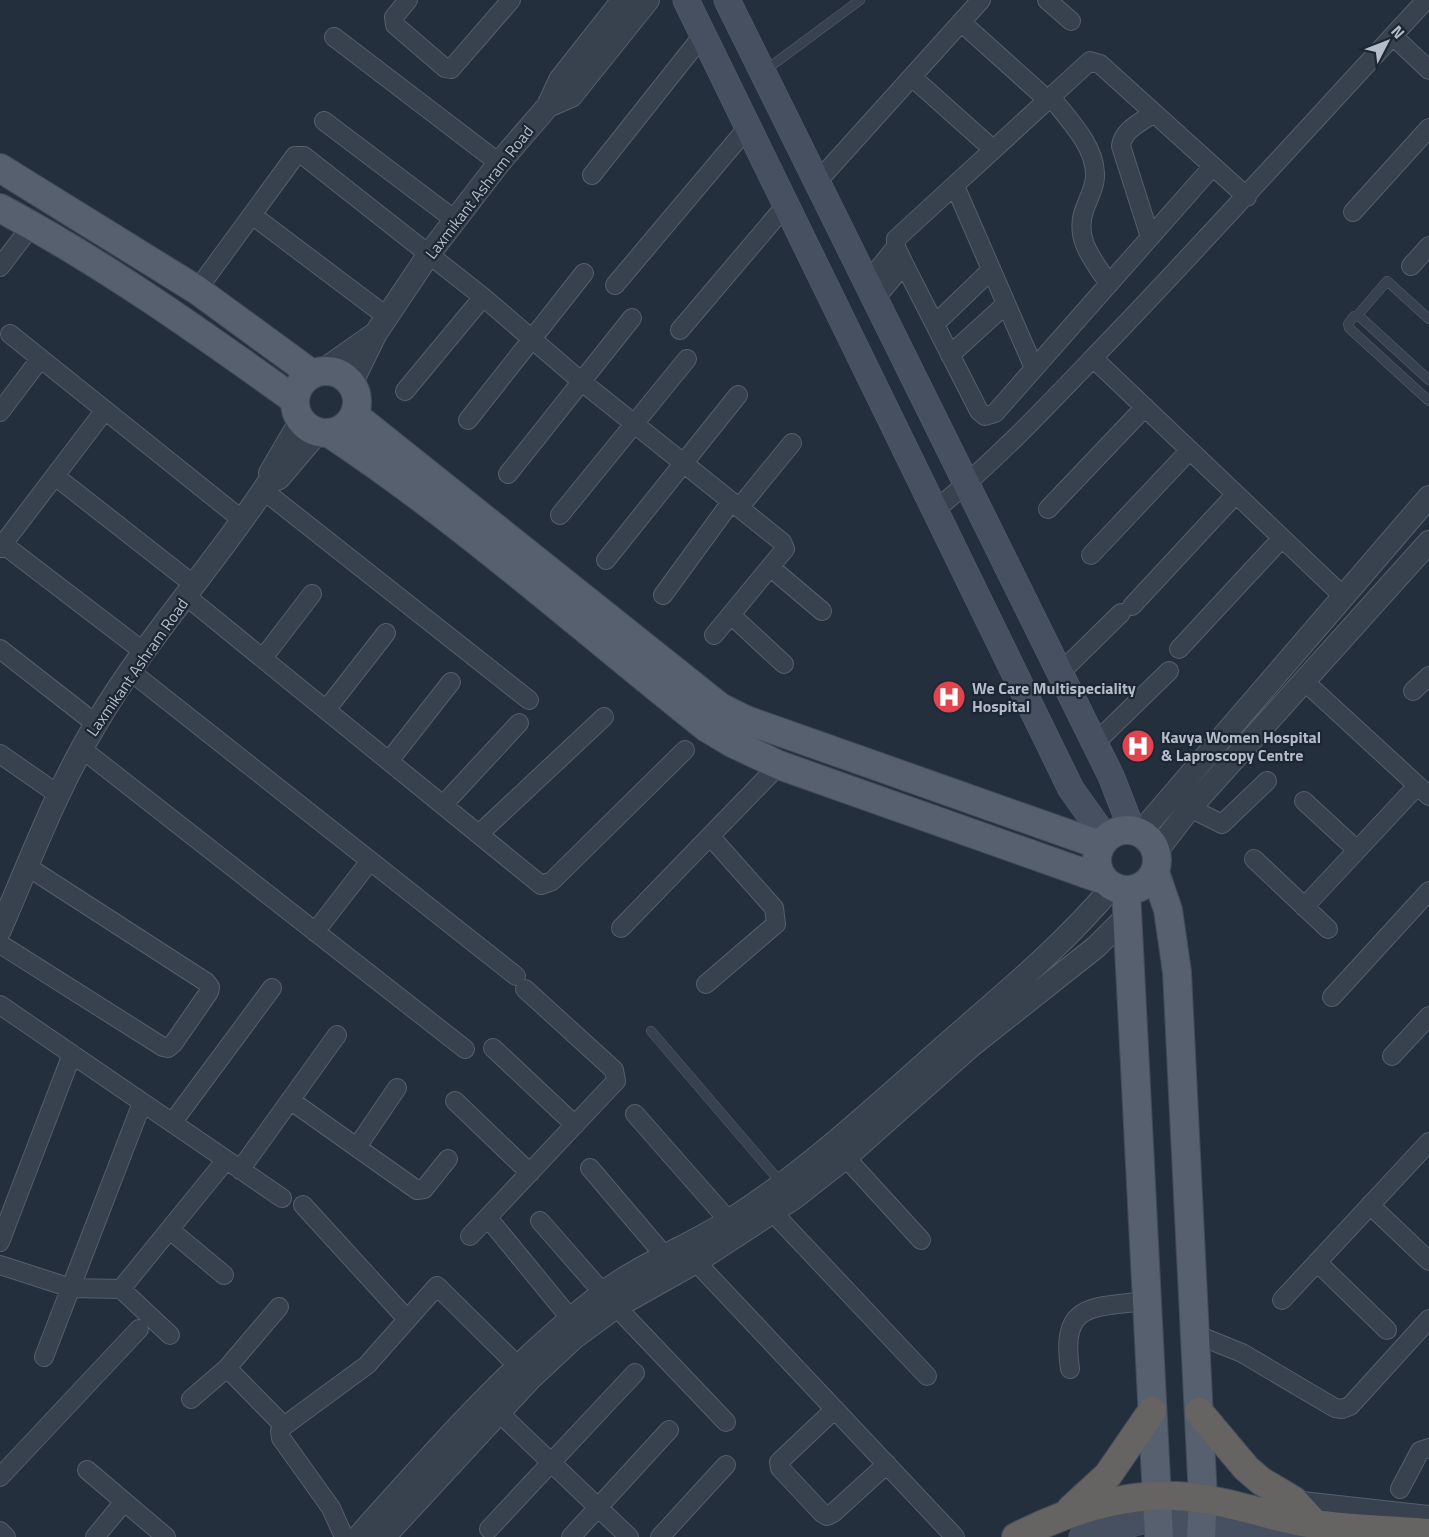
<svg xmlns="http://www.w3.org/2000/svg" width="1429" height="1537" viewBox="0 0 1429 1537" font-family="'Titillium Web',sans-serif">
<style>
.lines{fill:none;stroke-linecap:round;stroke-linejoin:round}
.service-casing{stroke:#565f6c;stroke-width:10}
.minor-casing{stroke:#565f6c;stroke-width:20}
.tertiary-casing{stroke:#565f6c;stroke-width:24}
.secondary-casing{stroke:#565f6c;stroke-width:27}
.primary-casing{stroke:#414a57;stroke-width:30}
.trunk-casing{stroke:#434c59;stroke-width:30}
.service{stroke:#38414e;stroke-width:9}
.minor{stroke:#38414e;stroke-width:18}
.tertiary{stroke:#38414e;stroke-width:22}
.secondary{stroke:#465061;stroke-width:26}
.primary{stroke:#56606e;stroke-width:28}
.trunk{stroke:#656462;stroke-width:28}
.labels{text-anchor:middle;dominant-baseline:central;stroke-width:4.5;stroke-linejoin:round;paint-order:stroke}
.street-label{font-size:16px;fill:#b4bcc9;stroke:#1d2633}
.poi-label{font-size:16px;font-weight:bold;fill:#b4bcc9;stroke:#1d2633;text-anchor:start}
</style>
<rect width="100%" height="100%" fill="#242f3e"/>
<g class="lines">
<defs>
<path id="service" d="M763 72 860 0
M1357 316 1387 281 1429 319
M1429 380 1360 317 1354 316 1348 324 1349 328 1429 401
M651 1031 782 1184"/>
<path id="minor" d="M408 0 394 17 395 25 445 68 451 69 511 0
M1047 0 1071 21
M961 22 1040 93
M1393 36 1429 70
M334 37 499 163
M912 77 987 144
M1051 97C1067 118 1094 144 1095 173 1096 185 1089 197 1085 208 1073 238 1093 260 1109 284
M324 121 455 220
M1213 166 995 413 985 416 979 411 904 264 896 247V239L1090 61 1100 64 1247 197
M592 175 703 35
M817 182 981 0
M955 186 1034 368
M1353 212 1429 128
M252 215 386 316
M1150 237 1121 146C1123 130 1141 122 1154 113
M1411 266 1429 246
M0 267 32 225
M867 283 896 247
M615 285 748 127
M197 290 295 156H304L483 297 582 382 782 542 785 549 714 635
M875 299 904 264
M935 324 991 270
M680 330 786 205
M10 334 241 519
M950 355 1006 304
M1093 358 1343 596
M405 391 483 297
M0 412 40 359
M468 420 584 273
M508 474 632 318
M55 476 194 585
M263 490 529 700
M739 508 792 443
M1048 509 1145 407
M935 510C1001 457 1059 393 1117 333 1222 223 1323 111 1426 0
M560 515 687 359
M0 542 144 652
M0 548 105 410
M1091 555 1190 450
M606 560 738 395
M770 567 822 611
M663 595 731 502
M186 596 541 885 552 881 685 750
M1132 606 1236 494
M731 615 784 664
M0 649 96 724
M1179 649 1282 538
M263 658 312 594
M130 671 516 976
M1060 673 1121 613
M1304 681 1429 796
M1413 691 1429 676
M326 710 386 633
M1095 743 1169 671
M82 749 465 1049
M0 754 59 795
M389 761 451 682
M1304 801 1357 850
M443 805 519 723
M1190 808 1222 824 1267 781
M479 834 604 717
M1254 859 1328 929
M1304 907 1417 786
M621 928 779 765
M315 932 370 861
M0 944 163 1047 168 1048 173 1044 209 992 210 987 206 982 28 867
M706 984 776 924 774 908 710 836
M1332 997 1429 891
M0 1005 282 1198
M493 1048 575 1125
M1392 1056 1429 1016
M290 1100 417 1190 424 1189 448 1159
M455 1101 530 1173
M635 1114 729 1221
M172 1123 272 988
M357 1147 397 1088
M837 1148 921 1240
M590 1168 664 1255
M240 1170 337 1035
M764 1203 927 1376
M303 1205 407 1319
M1370 1205 1429 1261
M488 1218 570 1318
M540 1221 603 1293 726 1422
M170 1230 224 1275
M470 1236 616 1081 614 1070 525 989
M0 1242 72 1054
M696 1262 955 1537
M1317 1262 1387 1330
M0 1265 71 1288 121 1289 226 1160
M121 1289 170 1335
M1282 1300 1429 1142
M1195 1334 1242 1353 1335 1408 1342 1409 1350 1406 1429 1319
M44 1357 142 1103
M227 1368 279 1307
M1070 1369C1060 1302 1092 1308 1145 1301
M191 1399 227 1368 284 1426
M490 1404 629 1537
M835 1409 779 1462 780 1468 822 1513 827 1516 833 1513 887 1464
M87 1470 166 1537
M0 1477 139 1329
M1400 1489 1420 1451 1429 1448
M1293 1500 1429 1515
M489 1529 635 1373
M0 1531 6 1537
M95 1537 124 1502
M344 1537 331 1508 281 1438 280 1431 284 1426 367 1365 437 1286 518 1366
M571 1537 669 1430
M660 1537 726 1465"/>
<path id="tertiary" d="M548 106 571 96 648 0
M322 371 376 333 429 254 499 163 548 106 560 80 623 0
M351 384 376 333
M270 473 301 420
M1140 833 1429 497
M1156 852 1190 808 1429 542
M0 930C30 861 57 788 96 724 146 639 214 565 268 483L279 478 318 432
M358 1537C433 1453 510 1365 600 1295 640 1264 688 1247 730 1220 807 1171 873 1109 941 1049 1000 997 1062 947 1112 887
M384 1537 530 1379 575 1337 616 1307 696 1262 794 1198 845 1158 971 1046 1096 947 1127 916"/>
<path id="secondary" d="M686 0 1071 789 1106 838
M727 0 1111 776 1132 830
M1082 1537 1157 1517 1203 1516 1223 1527 1293 1537
M1180 1537 1201 1535 1220 1528"/>
<path id="primary" d="M0 168 197 290 312 374
M0 208C103 263 200 332 295 400
M295 402a31 31 0 1 1 62 0a31 31 0 1 1-62 0Z
M354 415 720 707 746 720 1100 845
M329 433C462 521 582 629 707 728L732 743 779 765 1104 880
M1097 860a30 30 0 1 1 60 0a30 30 0 1 1-60 0Z
M1155 872 1168 910 1177 972 1203 1499 1201 1537
M1126 890 1159 1537"/>
<path id="trunk" d="M1199 1412 1246 1468 1261 1481 1293 1500 1315 1524
M1071 1509 1108 1475 1152 1411
M1016 1537C1073 1508 1140 1488 1204 1499 1242 1505 1278 1519 1315 1524 1353 1529 1391 1530 1429 1533"/>
</defs>
<use href="#service" class="service-casing"/>
<use href="#minor" class="minor-casing"/>
<use href="#tertiary" class="tertiary-casing"/>
<use href="#secondary" class="secondary-casing"/>
<use href="#primary" class="primary-casing"/>
<use href="#trunk" class="trunk-casing"/>
<use href="#service" class="service"/>
<use href="#minor" class="minor"/>
<use href="#tertiary" class="tertiary"/>
<use href="#secondary" class="secondary"/>
<use href="#primary" class="primary"/>
<use href="#trunk" class="trunk"/>
</g>
<defs>
<symbol id="hospital-disc" viewBox="-11 -11 22 22"><circle r="9.5" fill="#e0444e" stroke="#1d2633"/><path d="M-5-5h3v3.5h4V-5h3V5h-3V1.5h-4V5h-3Z" fill="#fff"/></symbol>
</defs>
<g fill-rule="evenodd">
<use href="#hospital-disc" x="930" y="678" width="38" height="38"/>
<use href="#hospital-disc" x="1119" y="727" width="38" height="38"/>
</g>
<g class="labels">
<g class="street-label">
<text transform="translate(479 192) rotate(-52)">Laxmikant Ashram Road</text>
<text transform="translate(137 667) rotate(-55)">Laxmikant Ashram Road</text>
</g>
<g class="poi-label">
<text x="972" y="688">We Care Multispeciality<tspan x="972" dy="18">Hospital</tspan></text>
<text x="1161" y="737">Kavya Women Hospital<tspan x="1161" dy="18">&amp; Laproscopy Centre</tspan></text>
</g>
</g>
<g transform="translate(1387 42) rotate(48)" stroke="#1d2633" stroke-width="4.5" paint-order="stroke">
<path d="M0-4.5L10 22L0 15L-10 22Z" fill="#b4bcc9"/>
<text y="-9" font-size="16" font-weight="bold" text-anchor="middle" fill="#b4bcc9">N</text>
</g>
</svg>
